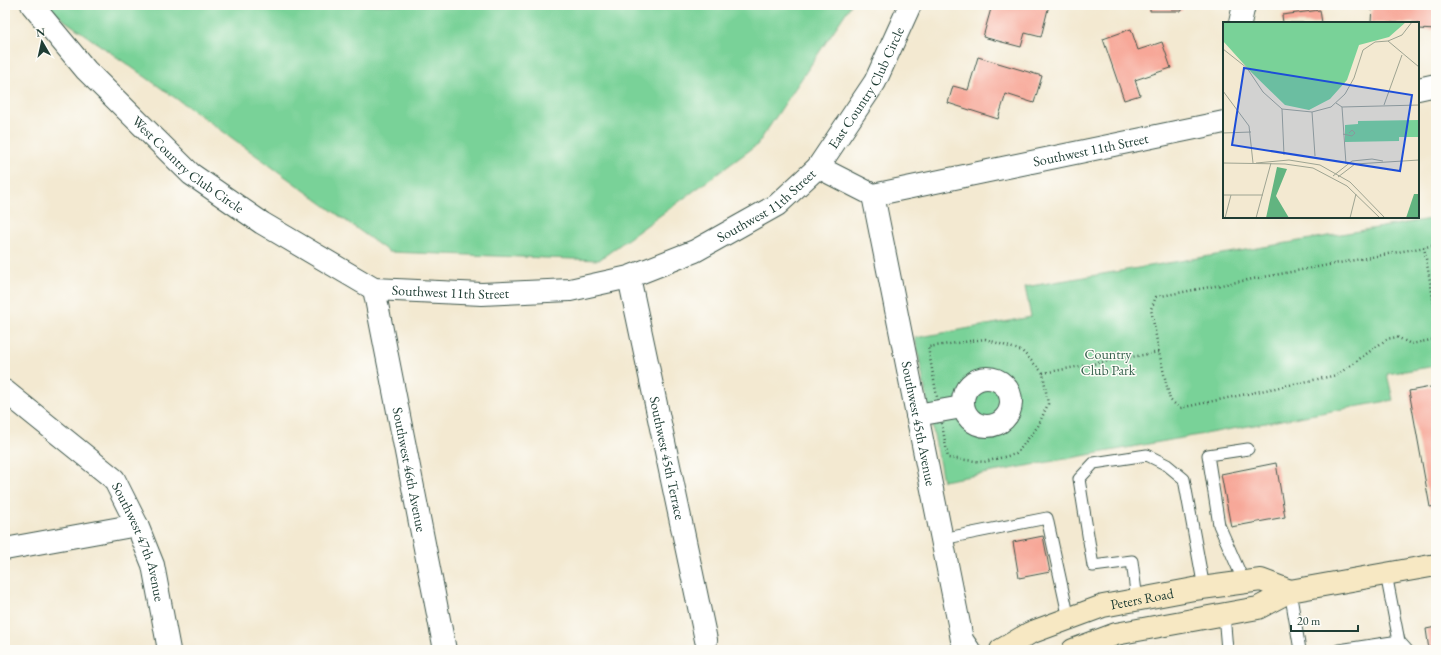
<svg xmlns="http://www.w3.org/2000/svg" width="1441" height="655" viewBox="0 0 1441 655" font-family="'EB Garamond',serif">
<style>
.green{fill:#79d298;stroke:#4c8866}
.building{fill:#f7a798}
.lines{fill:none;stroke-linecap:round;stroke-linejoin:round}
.lane-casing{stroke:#3f574c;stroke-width:13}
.street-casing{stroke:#3f574c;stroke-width:24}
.secondary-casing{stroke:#3f574c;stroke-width:24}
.path{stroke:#3f574c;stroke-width:2.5;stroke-dasharray:1 3;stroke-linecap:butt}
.lane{stroke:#fff;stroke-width:11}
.street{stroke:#fff;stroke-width:22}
.secondary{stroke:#f7e8c3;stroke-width:22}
.labels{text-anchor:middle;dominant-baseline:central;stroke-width:3;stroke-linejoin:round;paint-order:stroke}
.street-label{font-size:14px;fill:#1f3d34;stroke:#fdfcf7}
.park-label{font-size:14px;fill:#36624d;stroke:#fdfcf7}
.inset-road{fill:none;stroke:#9ea492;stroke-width:1}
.view{fill:#1d4ed8;fill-opacity:0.15;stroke:#1d4ed8;stroke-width:2}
.inset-edge{fill:none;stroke:#1f3d34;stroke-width:2}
</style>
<rect width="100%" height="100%" fill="#fdfcf7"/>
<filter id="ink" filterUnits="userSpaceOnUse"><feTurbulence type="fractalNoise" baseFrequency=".025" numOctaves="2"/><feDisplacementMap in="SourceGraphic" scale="8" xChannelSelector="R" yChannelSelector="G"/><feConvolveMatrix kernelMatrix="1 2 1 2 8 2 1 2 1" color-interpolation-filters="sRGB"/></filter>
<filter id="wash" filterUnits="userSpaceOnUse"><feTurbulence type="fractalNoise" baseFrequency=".012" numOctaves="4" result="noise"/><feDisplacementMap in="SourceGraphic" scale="16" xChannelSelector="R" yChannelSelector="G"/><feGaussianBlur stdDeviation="0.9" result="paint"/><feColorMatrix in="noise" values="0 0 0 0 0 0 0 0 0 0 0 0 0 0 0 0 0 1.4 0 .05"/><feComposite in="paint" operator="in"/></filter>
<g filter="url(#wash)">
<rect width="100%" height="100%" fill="#f3e9d1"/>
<path class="green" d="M47 5H851L757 145 599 260 389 252 221 130 64 20Z
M1436 218V366L1387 374 1393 400 943 481 915 338 1031 317 1025 287Z"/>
<g id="blocks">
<path class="building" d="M992 5H1049L1041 37 1025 33 1021 47 983 37Z
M1150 5H1182V11H1150Z
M1372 5H1436V30L1418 29V23H1371Z
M1320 10 1322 23H1283L1282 15Z
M1131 29 1138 50 1162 42 1171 68 1135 80 1140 95 1124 100 1103 39Z
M978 57 1042 76 1034 103 1006 94 998 119 948 103 953 86 968 90Z
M1436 386V506L1430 507 1409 391Z
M1276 463 1285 517 1231 527 1221 474Z
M1043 536 1050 572 1019 578 1013 542Z
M1436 627V650H1429L1426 629Z"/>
</g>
</g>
<g filter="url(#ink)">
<use href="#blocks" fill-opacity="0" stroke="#3f574c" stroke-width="1"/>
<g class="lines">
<defs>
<path id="lane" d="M942 539 1047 518 1069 619
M1244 582 1219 525 1208 455 1248 449
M1290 591 1300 650
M1137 600 1132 561 1093 566 1079 479 1094 463 1147 455 1167 465 1184 479 1204 588
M1224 614 1227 650
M1399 641 1407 650
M1339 650 1399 641 1386 574"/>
<g id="street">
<path id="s1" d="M32 5 86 70 191 174 262 223 374 289 482 294 570 290 629 277 695 251 777 205 818 167 875 82 910 5"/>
<path d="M1240 23 1244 5"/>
<path d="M1418 89 1436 85"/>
<path id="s2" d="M818 167 873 195 1224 122"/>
<path id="s3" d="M873 195 960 629 962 640 969 650"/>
<path id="s4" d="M629 277 706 640"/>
<path id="s5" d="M374 289 445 650"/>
<circle cx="987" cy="402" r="24"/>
<path id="s6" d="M5 391 114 479 137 525 153 565 169 650"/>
<path d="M917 415 962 407"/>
<path d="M5 549 137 525"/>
</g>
<g id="secondary">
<path id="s7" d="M1001 650 1030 633 1103 606 1194 589 1261 580 1290 591"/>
<path d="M1073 650 1116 634 1258 608 1290 591 1436 565"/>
</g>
</defs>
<use href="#lane" class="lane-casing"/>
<use href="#street" class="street-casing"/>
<use href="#secondary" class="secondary-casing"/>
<path class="path" d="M1436 245 1156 297 1151 309 1159 352 1170 400 1180 408 1337 375 1387 339 1397 337 1411 344 1436 339
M1424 247 1436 315
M985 339 1022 351 1043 373 1048 404 1038 426 1016 454 984 462 948 458 928 347Z
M1043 373 1159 352"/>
<use href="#lane" class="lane"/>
<use href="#street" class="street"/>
<use href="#secondary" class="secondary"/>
</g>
</g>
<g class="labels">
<g class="street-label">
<text stroke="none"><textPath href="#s1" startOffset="1019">East Country Club Circle</textPath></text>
<text stroke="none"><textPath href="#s2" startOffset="284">Southwest 11th Street</textPath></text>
<text stroke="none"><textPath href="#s1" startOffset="224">West Country Club Circle</textPath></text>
<text stroke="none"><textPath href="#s1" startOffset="861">Southwest 11th Street</textPath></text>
<text stroke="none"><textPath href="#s1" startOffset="525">Southwest 11th Street</textPath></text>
<text stroke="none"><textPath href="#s3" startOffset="233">Southwest 45th Avenue</textPath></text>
<text stroke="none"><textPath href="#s4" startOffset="185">Southwest 45th Terrace</textPath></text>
<text stroke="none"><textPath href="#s5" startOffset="184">Southwest 46th Avenue</textPath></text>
<text stroke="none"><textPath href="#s6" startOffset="208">Southwest 47th Avenue</textPath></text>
<text stroke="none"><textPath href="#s7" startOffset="151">Peters Road</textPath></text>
</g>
<g class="park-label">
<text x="1108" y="354">Country<tspan x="1108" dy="16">Club Park</tspan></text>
</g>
</g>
<g transform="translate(1223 22)">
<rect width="196" height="196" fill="#f3e9d1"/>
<path d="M0 0H183L166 15 136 23 124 58 107 77 86 88 62 83 28 50 0 19ZM196 98V115H176V119L122 120V103L135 102V99Z" fill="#79d298"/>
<path d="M54 145 64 147 53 174 66 196H43ZM191 172H196V196H183Z" fill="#62b480"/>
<path class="inset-road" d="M165 19 196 45M0 27 24 46 40 70 59 87 89 90 108 85 122 72 131 56 140 28 152 20 165 19 179 13 189 0M0 69 26 104 30 141M113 81 119 85 196 83M161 83 179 33M119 85 123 142M59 87 61 133M89 90 92 134M0 111 28 110M120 112 129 114 132 111 129 108 126 111M0 141 62 142 90 146 124 164 157 196M33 141 66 138 97 143 127 160 162 196M110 154 129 139 149 137 160 139M115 155 132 142 196 138M0 173H40M2 196 8 173M33 196 48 141M127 196 133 172"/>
<path class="view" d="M21 46 189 73 177 149 9 123Z"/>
<rect width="196" height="196" class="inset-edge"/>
</g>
<rect width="1441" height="655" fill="none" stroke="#fdfcf7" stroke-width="20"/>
<g transform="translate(42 42) rotate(351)" stroke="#fdfcf7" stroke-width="3" paint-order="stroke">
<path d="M0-3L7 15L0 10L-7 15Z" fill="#1f3d34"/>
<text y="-6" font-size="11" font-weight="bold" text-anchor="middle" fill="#1f3d34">N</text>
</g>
<path d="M1291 625v6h67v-6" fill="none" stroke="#1f3d34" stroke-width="2"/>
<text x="1297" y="625" font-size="12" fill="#1f3d34" stroke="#fdfcf7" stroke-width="3" paint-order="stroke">20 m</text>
</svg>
